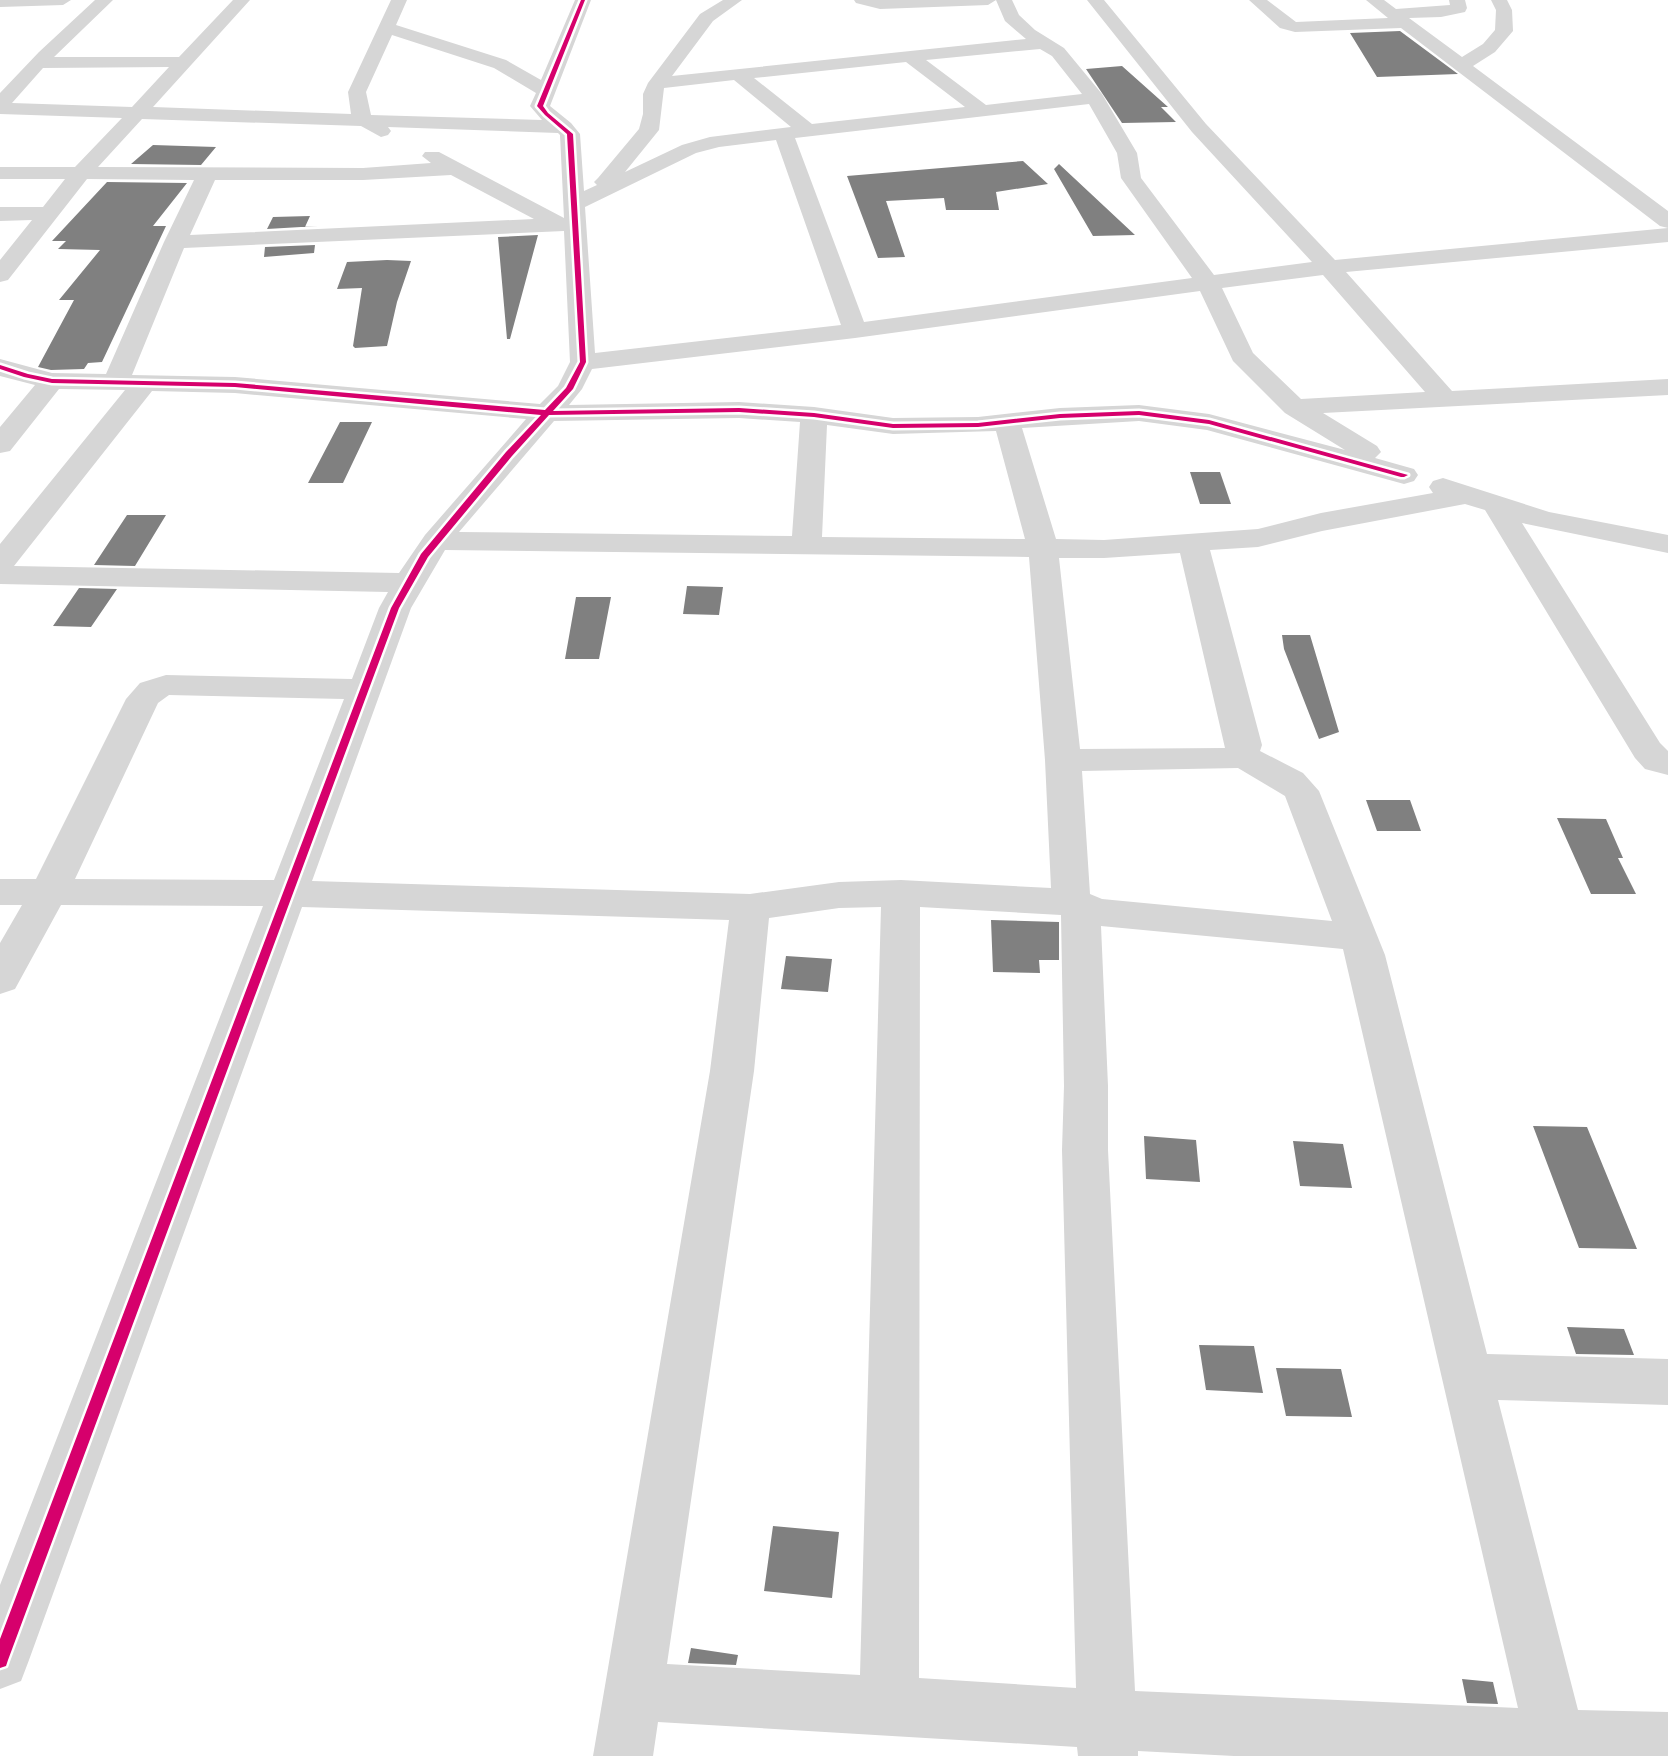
<svg xmlns="http://www.w3.org/2000/svg" width="1668" height="1756" viewBox="0 0 1668 1756" font-family="'Roboto Condensed',sans-serif">
<style>
.building{fill:#808080}
.lines{fill:none;stroke-linecap:round;stroke-linejoin:round}
.minor{fill:#d6d6d6;fill-rule:evenodd}
.cycleway-casing{stroke:#fff;stroke-width:5}
.cycleway{fill:#d6006c;fill-rule:evenodd}
</style>
<rect width="100%" height="100%" fill="#fff"/>
<path class="building" d="M1400 31 1458 74 1377 77 1350 33Z
M1122 66 1168 107H1161L1176 122 1122 123 1086 69Z
M153 145 216 147 201 165 131 164Z
M1023 161 1048 184 996 192 999 210H946L944 198 886 201 905 257 878 258 847 176Z
M1059 164 1135 235 1093 236 1054 169Z
M107 182 187 183 153 226H166L102 362 88 363 84 369 51 370 38 367 74 300H59L100 250 58 249 66 241H52Z
M310 216 305 227 318 226 267 229 273 217Z
M538 235 510 339H507L498 237Z
M315 245 314 253 264 257 265 247Z
M387 260 411 261 397 302 387 346 355 348 353 346 362 288 337 289 347 262Z
M340 422H372L343 483H308Z
M1190 472H1220L1231 504H1200Z
M127 515H166L135 566 94 565Z
M687 586 723 587 719 615 683 614Z
M79 588 117 589 91 627 53 626Z
M576 597H611L599 659H565Z
M1282 635H1310L1339 732 1319 739 1284 649Z
M1366 800H1410L1421 831H1377Z
M1557 818 1606 819 1623 858H1618L1636 894H1591Z
M991 920 1059 922V960H1039L1040 973 993 972Z
M786 956 832 959 828 992 781 989Z
M1533 1126 1587 1127 1637 1249 1579 1248Z
M1144 1136 1196 1140 1200 1182 1146 1179Z
M1293 1141 1343 1144 1352 1188 1300 1186Z
M1567 1327 1624 1329 1634 1355 1576 1354Z
M1199 1345 1254 1346 1263 1393 1206 1390Z
M1276 1368 1341 1369 1352 1417 1286 1416Z
M773 1526 839 1532 832 1598 764 1591Z
M691 1648 738 1655 736 1665 688 1663Z
M1462 1679 1493 1682 1498 1704 1467 1703Z"/>
<g class="lines">
<path class="minor" d="M0 0H71L63 5 0 7Z
M95 0H113L54 57H179L233 0H250L153 107 351 114 348 92 391 0H407L396 25 506 60 541 80 575 0H591L550 106 571 123 580 134 584 191 597 185 594 182 598 178 639 129 643 114V94L648 83 700 14 723 0H742L713 21 672 76 1026 39 1005 21 996 0 988 5 880 9 856 3 854 0H1012L1019 15 1035 30 1064 48 1102 94 1137 153 1141 178 1214 275 1312 262 1192 132 1087 0H1104L1206 124 1335 260 1668 228V242L1346 272 1452 391 1668 379V395L1323 413 1377 446 1381 452 1375 458 1414 469 1418 475 1414 481 1404 484 1207 430 1139 421 1022 428 1056 539 1104 540 1258 529 1321 513 1433 493 1429 487 1433 481 1443 478 1549 512 1668 535V553L1522 523 1660 743 1668 751V775L1645 769 1635 758 1485 510 1465 504 1322 531 1258 547 1210 550 1262 745 1260 751 1303 773 1319 791 1385 955 1487 1354 1668 1359V1405L1498 1400 1578 1710 1668 1712V1756H1234L1138 1751V1756H1078L1077 1747 658 1722 653 1756H593L710 1071 729 920 302 907 29 1660 21 1681 0 1689V1585L263 906 61 905 15 989 0 994V943L22 905H0V879H36L126 699 140 683 166 675 352 679 379 608 388 592 0 584V544L125 390 59 389 10 451 0 453V427L35 385 0 376V359L52 373 106 374 164 242 194 180 87 179 8 280 0 282V260L32 220 0 221V207H43L65 179H0V167H75L122 118 0 114V93L39 52ZM392 35 494 68 536 93 530 106 542 120 371 115 366 92ZM1040 49 1052 56 1082 94 986 105 926 60ZM906 62 965 107 812 124 754 78ZM169 67 132 107 12 103 43 68ZM734 80 791 127 710 137 682 145 625 172 659 130 664 88ZM1089 104 1117 153 1121 178 1192 278 864 322 795 138ZM142 119 361 126 381 137 388 135 391 131 388 127 558 133 560 135 564 218 439 152H425L422 156 431 163 363 168 98 167ZM776 140 841 325 595 353 585 207 696 153 719 147ZM451 175 534 219 190 235 215 180H363ZM564 231 570 362 558 386 540 404 235 377 132 375 184 248ZM1323 275 1425 392 1301 399 1253 353 1222 288ZM1200 291 1233 361 1285 413 1345 450 1209 414 1139 405 1060 408 978 417 893 418 814 407 739 402 569 405 582 389 592 369 855 338ZM152 391 235 393 526 419 425 535 399 573 14 566ZM739 418 800 422 792 536 459 532 554 421ZM827 425 893 434 996 431 1025 539 822 537ZM445 550 1029 557 1045 760 1051 888 901 880 839 882 750 894 312 881 411 608ZM1180 553 1225 748 1080 749 1059 558H1104ZM169 695 344 699 274 880 75 879 158 703ZM1238 768 1285 796 1332 921 1102 899 1090 894 1082 771ZM881 907 860 1675 667 1664 754 1071 769 918 839 908ZM920 907 1061 915 1064 1086 1062 1150 1076 1688 919 1678ZM1101 926 1343 949 1518 1708 1135 1691 1108 1150V1086Z
M1249 0H1267L1296 22 1388 18 1366 0H1384L1396 9 1450 5 1449 0H1465L1467 8 1465 12 1441 17 1409 18 1462 57 1483 44 1495 30 1496 10 1491 0H1507L1512 10 1513 31 1495 52 1473 66 1668 211V228L1660 226 1401 28 1295 32 1280 28Z"/>
<defs>
<path id="cycleway" d="M581 0H585L543 106 548 113 573 134 586 362 573 389 553 411 739 408 814 413 893 424 978 423 1060 414 1139 411 1209 420 1408 475 1404 477H1401L1209 424 1139 415 1060 418 978 427 893 428 814 417 739 412 549 415 512 456 428 557 399 608 8 1660 6 1666 0 1668V1639L391 608 421 554 506 452 541 415 235 387 52 383 24 377 0 369V365L28 374 52 379 235 383 545 410 566 388 580 362 567 134 545 115 537 106Z"/>
</defs>
<use href="#cycleway" class="cycleway-casing"/>
<use href="#cycleway" class="cycleway"/>
</g>
</svg>
